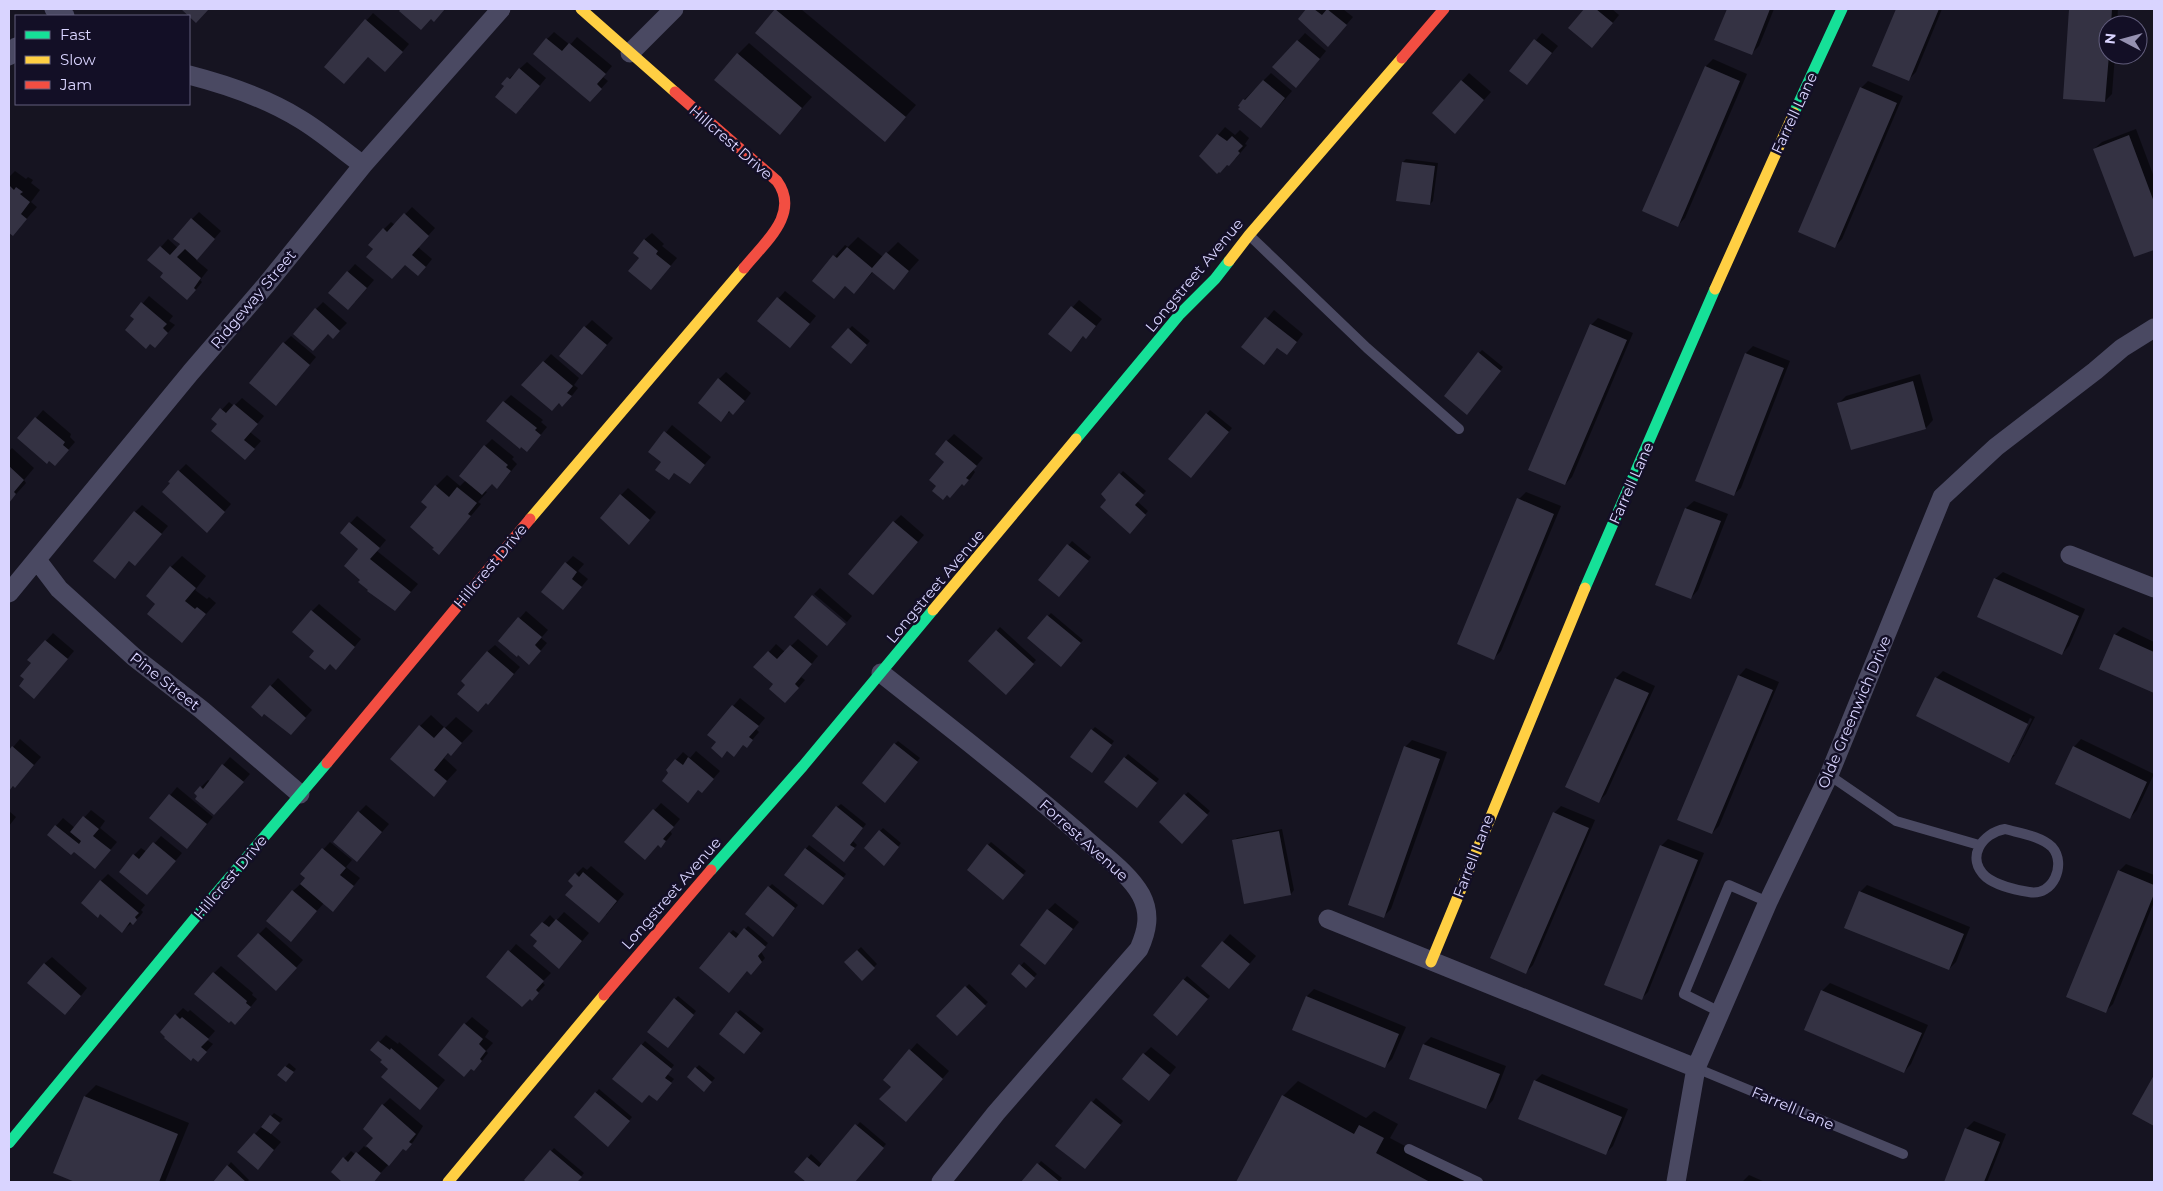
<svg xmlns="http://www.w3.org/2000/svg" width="2163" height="1191" viewBox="0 0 2163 1191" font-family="Montserrat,sans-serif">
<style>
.shadow{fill:#0007;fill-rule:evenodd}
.building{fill:#343243}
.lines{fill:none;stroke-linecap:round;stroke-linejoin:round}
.lane{stroke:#4a4962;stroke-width:10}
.street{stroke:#4a4962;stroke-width:19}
.fast{stroke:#16e098;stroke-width:11}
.slow{stroke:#ffcf43;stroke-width:11}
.jam{stroke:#f24e42;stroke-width:11}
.labels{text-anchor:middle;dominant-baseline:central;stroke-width:5;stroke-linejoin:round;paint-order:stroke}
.street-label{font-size:15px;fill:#d9d4ff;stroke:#130f26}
</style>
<rect width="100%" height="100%" fill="#161421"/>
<path class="shadow" d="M776 9H801L916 105 885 140 756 33Z
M1308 9H1343L1353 17 1335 38 1299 19Z
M1585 9H1612L1619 15 1599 40 1569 28Z
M1728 9H1774L1759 46 1752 53 1716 39Z
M1898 9H1942L1916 72 1909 79 1874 65Z
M2070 9H2118L2117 25H2108V55H2115L2112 94 2105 101 2064 98Z
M373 13 409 44 393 63 368 55 326 67Z
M554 32 570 45 577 37 612 66 603 77 608 81 597 93 547 39Z
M1305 33 1326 51 1303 79 1289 51Z
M1542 33 1558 46 1527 84 1511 71Z
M749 43 812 97 779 134 738 54Z
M1713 59 1747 74 1685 218 1678 225 1706 66Z
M527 62 546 78 523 106 503 84Z
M1271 73 1292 91 1268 119 1244 100Z
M1469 73 1491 92 1462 125 1433 113Z
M1868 81 1903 96 1842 239 1835 246 1861 88Z
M1225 127 1235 135 1240 130 1249 138 1245 144 1247 145 1236 158 1228 164 1200 156Z
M2136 129 2154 177V249L2135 256 2094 149 2102 142Z
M1406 159 1438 163 1433 201 1430 204 1403 162Z
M15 171 26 179 28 177 33 180 31 183 40 190 31 202 37 207 13 234 9 231V177Z
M412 207 435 228 418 247 432 259 425 268 405 264 374 249 384 229 391 222 395 225Z
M199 212 221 231 196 260 208 270 200 280 202 282 194 292 164 273 161 247 168 239 178 248 192 219Z
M652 233 664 244 662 246 677 258 658 281 641 258 644 240Z
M858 237 883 257 898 242 919 260 894 288 873 272 854 292 846 285 834 298 814 280 845 245 848 247Z
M355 264 374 280 355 302 348 272Z
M785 291 816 316 797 339 759 321Z
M149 296 173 316 169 321 175 325 162 339 132 316Z
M1079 300 1102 319 1093 330 1086 337 1084 335 1078 343 1050 333Z
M323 302 347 323 333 337 328 333 316 309Z
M1274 310 1303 334 1294 346 1278 347 1264 363 1243 347Z
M1598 318 1633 333 1572 477 1565 484 1591 325Z
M592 320 613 338 589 366 585 327Z
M852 326 870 341 854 359 833 347Z
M291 336 316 357 283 397 284 343Z
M1753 346 1790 361 1741 488 1733 495 1697 481 1746 353Z
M1482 350 1503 367 1470 410 1479 353Z
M551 354 579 378 574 385 578 388 570 398 559 402 523 385Z
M726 372 751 393 741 406 728 413 719 379Z
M1920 374 1933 420 1926 428 1852 449 1839 403 1846 396Z
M511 395 543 420 541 422 547 427 534 443 504 402Z
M242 398 264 416 250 432 261 441 252 451 213 419 229 402 234 406Z
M43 410 71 434 70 437 75 442 62 457 19 438Z
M1210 410 1232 428 1195 473 1170 459Z
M672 425 711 457 690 482 675 472 669 478 663 462 650 452Z
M954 434 983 458 973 470 975 472 971 478 964 485 962 483 947 494 938 486 946 462 947 441Z
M492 439 514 457 512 459 517 464 504 480 492 483 485 491 487 492 478 502 481 504 449 542 436 547 429 507 436 486 447 475 460 486 466 480 485 446Z
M12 448 34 468 24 480 26 483 9 502V451Z
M186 464 231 504 214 524 179 471Z
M1123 471 1146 491 1137 501 1148 511 1133 529 1103 494Z
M628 488 656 512 636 536 621 495Z
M1526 492 1561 506 1501 651 1494 658 1519 499Z
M1694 501 1728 514 1698 590 1691 598 1657 585 1686 508Z
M142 505 168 526 142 557 130 560 115 578 135 512Z
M901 515 924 535 880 586 894 522Z
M357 516 386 540 377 551 418 584 402 602 362 579 360 549 341 533Z
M1072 541 1091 557 1062 593 1040 580Z
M182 556 206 576 195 590 207 599 209 597 216 603 182 641 157 604 171 567Z
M573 556 584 564 578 571 588 579 563 609 566 563Z
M2003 572 2085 609 2069 646 2062 654 1995 579Z
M820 588 852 616 847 622 814 594Z
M319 604 361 639 343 661 316 651 312 611Z
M526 611 548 630 541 638 547 643 536 656 500 641Z
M1051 613 1083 640 1064 662 1048 616Z
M1000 627 1036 660 1009 690 969 661Z
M2123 627 2154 642V692L2101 668 2115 635Z
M53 633 74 651 41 690 33 663 29 660Z
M798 639 818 656 801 677 805 680 792 695 775 683 769 652 776 644 785 652Z
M495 645 520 667 495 696 466 685 487 652Z
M1746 668 1779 682 1719 826 1712 833 1739 676Z
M1623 671 1655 686 1606 794 1599 801 1616 678Z
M1943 671 2035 717 2016 754 2009 761 1936 678ZM2030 718 2032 719 2015 755H2012Z
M278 678 312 710 298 726 252 707Z
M740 698 765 718 756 729 759 732 747 746 744 744 718 742 709 735Z
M431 715 445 728 456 717 473 731 451 754 449 752 444 758 457 770 434 795 420 726Z
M1095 727 1114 741 1095 768 1092 730Z
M20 739 41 757 22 779 9 790V752Z
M2081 739 2154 774 2137 810 2130 818 2074 747Z
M1412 740 1447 752 1391 909 1383 917 1405 747Z
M898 741 920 758 888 798 895 744Z
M696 751 720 771 702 792 667 770 683 752 690 758Z
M1128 754 1159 779 1140 803 1106 782Z
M230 757 250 774 214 814 201 787 208 780 210 781Z
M177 787 213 817 194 840 151 818Z
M1188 792 1210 811 1182 842 1160 822Z
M661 803 680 819 670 831 672 834 668 839 661 846 658 844 626 842Z
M841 804 866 824 853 841 857 845 847 857 837 807Z
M366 805 389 824 364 853 359 812Z
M1561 806 1595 820 1533 965 1526 972 1554 813Z
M91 810 105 821 100 828 117 842 95 868 74 850 48 835 63 818 75 828Z
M9 811 16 817 9 826Z
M883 828 901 843 887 861 880 831Z
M1282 829 1294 890 1291 894 1245 902 1234 841 1237 838Z
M161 836 182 853 154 886 134 855 141 848 147 852Z
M1668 839 1704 853 1648 992 1641 999 1661 846Z
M330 842 352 860 346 867 360 878 340 903H324L291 940 293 891 307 878 302 874Z
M991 842 1026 871 1006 895 988 845Z
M809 845 846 874 826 900 786 874Z
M2126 864 2154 875V902L2113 1004 2105 1012 2119 871Z
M591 866 624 894 606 915 574 885 576 874 583 867 587 870Z
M108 874 145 905 141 910 143 912 140 916 122 931 101 881Z
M772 884 798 905 776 932 769 887Z
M1867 885 1970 927 1956 962 1949 969 1860 892Z
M1055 903 1079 922 1045 964 1048 910Z
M564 912 589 933 566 960 532 935 550 915 556 921Z
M748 926 768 943 761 952 765 958 755 970 747 969 730 933 733 930 740 935Z
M266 927 303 960 283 982 259 934Z
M1230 934 1256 956 1229 988 1203 966Z
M516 944 551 973 542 982 545 985 532 999 488 977Z
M861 947 877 964 862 979 845 962Z
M52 957 87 988 73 1006 44 964Z
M1024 962 1037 974 1026 986 1013 974Z
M221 966 253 993 252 995 257 999 243 1016 214 973Z
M1187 976 1210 996 1180 1031 1154 1015Z
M1830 983 1928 1025 1911 1064 1904 1072 1806 1029 1822 991Z
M969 984 988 1002 957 1034 938 1016Z
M1314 989 1406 1027 1392 1059 1385 1066 1294 1029 1307 996Z
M678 996 696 1011 671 1043 675 999Z
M183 1008 188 1012 190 1010 215 1031 207 1040 213 1044 205 1053 176 1015Z
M740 1010 764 1029 747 1049 737 1013Z
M472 1017 489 1031 485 1037 493 1043 486 1051 488 1053 481 1062 465 1024Z
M386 1035 398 1044 399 1042 445 1080 420 1109 383 1060 372 1050Z
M1431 1037 1506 1066 1493 1100 1486 1108 1411 1078 1424 1044Z
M645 1041 674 1065 667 1074 674 1079 660 1096 614 1078Z
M917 1043 949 1071 913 1113 892 1087 884 1080Z
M1151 1047 1176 1067 1156 1092 1144 1054Z
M289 1063 296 1069 289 1077 279 1074Z
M699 1065 715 1078 707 1087 696 1068Z
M1542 1074 1628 1109 1613 1146 1606 1153 1535 1081Z
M1298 1081 1366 1118 1374 1111 1398 1124 1390 1138 1472 1182H1237L1283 1096Z
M96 1085 189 1123 165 1182H78L55 1173 85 1096Z
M599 1089 632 1117 611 1142 575 1117Z
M390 1098 423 1126 413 1142 405 1149 404 1148 372 1182H344L332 1172 351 1151 356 1155 364 1146 366 1148 375 1138 383 1105Z
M1096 1098 1123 1121 1088 1164 1057 1145Z
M274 1113 283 1119 270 1133 281 1142 258 1169 239 1152Z
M1974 1121 2006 1134 1987 1182H1945L1966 1129Z
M860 1122 886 1144 854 1182H808L796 1172 811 1154 823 1165Z
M554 1148 584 1173 576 1182H528L526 1180Z
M1041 1161 1062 1178 1059 1182H1023Z
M231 1162 249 1180 247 1182H215Z
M1749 1175 1765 1182H1742Z"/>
<path class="building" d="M181 9H209L196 23Z
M401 9H445L434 22 431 19 421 30 399 11Z
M775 9 906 117 885 142 755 33Z
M1306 9H1314L1322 15 1327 9 1347 25 1328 47 1298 19Z
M1584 9H1596L1613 23 1592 48 1568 28Z
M1727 9H1770L1752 55 1714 40Z
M1896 9H1939L1909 81 1872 66Z
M2069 9H2112L2111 25H2108L2109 55 2105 102 2063 99Z
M365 19 403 52 385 72 368 57 344 84 324 67Z
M546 38 562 51 569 43 606 74 597 84 602 89 590 102 533 54Z
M1534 39 1552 53 1527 85 1509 71Z
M1297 40 1320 59 1296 88 1272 67Z
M737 53 802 108 780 135 714 80Z
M1705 66 1740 81 1678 227 1642 211Z
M519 68 540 86 516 114 495 97 504 86 501 84 507 77 510 79Z
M1263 80 1285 98 1261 128 1238 109 1240 107 1238 106 1243 99 1245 100Z
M1461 80 1484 100 1455 134 1432 113Z
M1860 87 1897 103 1835 248 1798 232Z
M1217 134 1227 141 1232 136 1243 146 1238 151 1240 153 1229 166 1227 165 1220 173 1219 172 1217 174 1199 156Z
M2129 135 2154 202V250L2134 257 2093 149Z
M1402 162 1435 166 1430 205 1396 201Z
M9 185 14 190 16 187 23 192 20 194 30 202 21 214 27 219 13 236 9 233Z
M404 213 429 236 412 255 426 267 418 276 405 265 392 279 366 257 373 249 368 245 383 228 387 232Z
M191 218 215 239 197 260 185 249 177 257 201 278 194 288 196 290 187 300 160 277 163 273 147 260 160 246 170 255 180 244 173 239Z
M644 239 658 251 656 254 671 266 651 290 628 271 639 258 633 253Z
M847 247 872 268 886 252 909 271 894 290 872 272 854 294 845 286 834 299 812 281 833 255 837 258Z
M347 271 367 288 348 310 328 293Z
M777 297 810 324 790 348 757 321Z
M141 302 167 324 163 328 168 333 155 348 150 344 146 349 125 330 134 319 130 316Z
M1071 306 1096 326 1086 339 1083 336 1071 352 1048 334Z
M315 308 340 331 333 339 328 334 313 351 293 334Z
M1265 317 1297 342 1287 355 1277 348 1264 365 1241 347Z
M1590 324 1627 340 1565 485 1528 470Z
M584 326 607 345 582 375 559 356Z
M848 328 867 345 851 364 831 347Z
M283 342 310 365 276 406 249 383Z
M1478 352 1501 371 1467 415 1444 396Z
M1745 353 1784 368 1734 496 1695 481Z
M543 361 573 386 567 393 572 396 562 407 559 403 552 411 521 385Z
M718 378 745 401 733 415 729 411 721 422 698 403Z
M1913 381 1926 429 1851 450 1837 403Z
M503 401 537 428 535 430 541 435 527 452 521 447 520 449 486 421Z
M234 404 258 424 244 440 255 449 245 460 211 431 217 424 211 419 220 408 226 413Z
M1206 413 1229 432 1191 478 1168 459Z
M35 417 65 442 63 445 69 450 55 466 49 461 47 464 17 438Z
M664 431 705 465 690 484 674 473 669 480 655 470 661 462 648 452Z
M946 440 977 466 966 478 969 480 964 486 962 484 950 498 947 495 943 500 932 491 936 486 929 480 944 462 935 454Z
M484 445 508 465 506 467 511 471 497 489 492 484 482 495 459 476Z
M9 466 24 480 14 492 16 494 9 503Z
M178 470 225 512 207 533 162 492 170 483 168 482Z
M1119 473 1144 495 1135 505 1146 515 1130 534 1100 507 1106 500 1101 494Z
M435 485 449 497 457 487 477 503 468 514 471 516 439 555 432 549 434 548 410 527 427 507 421 502Z
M620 494 650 520 629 545 600 518Z
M1517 498 1554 514 1494 660 1457 644Z
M1685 508 1721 521 1691 599 1655 585Z
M134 511 162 534 135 566 129 561 115 579 93 561Z
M893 521 918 542 873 595 848 574Z
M349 522 380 548 370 559 411 592 395 611 367 591 368 590 358 582 360 580 344 566 358 549 340 533Z
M1067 544 1089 561 1059 597 1038 580Z
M565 562 577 572 572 579 582 587 563 610 541 592Z
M170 566 196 588 185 601 195 609 197 607 206 614 182 643 147 614 155 604 146 596Z
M1994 578 2079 616 2062 655 1977 617Z
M812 595 846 624 827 646 794 617Z
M311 610 355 647 336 670 330 664 325 670 309 657 314 651 292 632Z
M1047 615 1081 643 1061 667 1027 638Z
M518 617 542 637 535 645 541 651 529 665 518 655 517 657 498 641Z
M996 630 1034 664 1006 695 968 661Z
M2114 634 2154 652V693L2099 669Z
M45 640 68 659 34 699 19 686 24 679 20 676 31 663 27 660Z
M790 645 812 664 795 684 799 688 785 703 769 689 773 684 753 667 768 651 777 659Z
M487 651 514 674 488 705 486 703 478 712 457 694 465 685 461 681Z
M1738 675 1773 690 1712 834 1677 820Z
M1935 677 2028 724 2009 763 1916 716Z
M1615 678 1649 693 1599 803 1565 787Z
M270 685 306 718 291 735 264 714 262 717 251 707Z
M732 705 759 726 749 737 753 740 747 748 743 745 734 757 727 751 722 758 711 748 716 742 707 735Z
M419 725 434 738 444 727 462 743 451 756 448 753 434 770 447 781 434 797 390 759Z
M1091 729 1112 745 1092 773 1070 757Z
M894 743 918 762 885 803 862 783Z
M12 746 34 765 15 788 13 786 9 791V750Z
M1404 746 1440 759 1384 918 1348 905Z
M2073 746 2147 782 2130 819 2055 784Z
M688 757 714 779 702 793 698 790 688 803 662 781 668 773 666 770 675 759 683 765Z
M1124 757 1157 783 1137 808 1104 782Z
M222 764 244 782 214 815 195 799 197 796 194 793 200 786 203 789Z
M169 794 207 824 187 849 149 818Z
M1184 794 1208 815 1182 844 1159 822Z
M836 806 863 828 850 845 855 848 844 862 812 836Z
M653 809 674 827 663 839 666 841 661 848 658 845 645 860 624 842Z
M358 811 382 832 357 862 333 842Z
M1553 812 1589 828 1526 974 1490 958Z
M83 816 99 829 93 836 111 850 95 869 74 852 71 855 47 835 55 825 79 844 81 841 70 832Z
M879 830 899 847 884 866 864 848Z
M1279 831 1291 895 1244 904 1232 840Z
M153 842 176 861 147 895 119 872 133 854 139 859Z
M987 844 1024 875 1003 900 967 870Z
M1660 845 1698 860 1642 1000 1604 985Z
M322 848 346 868 340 875 354 886 333 912 300 884 305 878 300 874Z
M805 848 844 878 823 905 784 875Z
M2118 870 2154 885V894L2106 1013 2066 997Z
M583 872 617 901 599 923 565 895 573 886 568 881 575 873 579 877Z
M100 880 139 913 135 917 137 920 133 925 130 922 122 933 100 914 98 918 81 903Z
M768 886 795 908 773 937 745 914Z
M292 890 317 911 291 942 266 921Z
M1859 891 1964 934 1949 970 1844 928Z
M1047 909 1073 929 1045 965 1020 945Z
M556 919 582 941 559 969 533 946 537 941 530 935 542 922 549 927Z
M744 928 766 947 758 956 762 962 751 975 747 971 729 993 699 968 729 932 736 938Z
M258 933 297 968 276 991 237 956Z
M1222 941 1250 964 1229 989 1201 966Z
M508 950 544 981 536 990 539 993 532 1001 530 999 522 1007 486 977Z
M857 950 875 968 862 981 844 962Z
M44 963 81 996 65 1015 27 983Z
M1019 964 1035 978 1026 988 1011 974Z
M213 972 247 1001 246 1003 251 1007 235 1025 231 1021 229 1023 194 994Z
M1183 979 1208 999 1177 1036 1153 1015Z
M965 986 986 1006 957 1036 936 1016Z
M1821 990 1922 1033 1904 1073 1804 1030Z
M1306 996 1399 1034 1385 1068 1292 1030Z
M674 998 694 1015 668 1048 647 1032Z
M736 1012 761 1033 744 1054 719 1034Z
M175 1014 180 1019 182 1017 209 1039 201 1047 207 1052 198 1062 193 1058 191 1061 164 1038 165 1037 160 1032Z
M464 1023 483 1039 479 1044 486 1051 480 1059 482 1061 474 1071 471 1069 464 1077 438 1055Z
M378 1041 390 1050 391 1048 438 1088 420 1110 381 1077 388 1069 380 1062 382 1060 370 1050Z
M641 1044 672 1069 665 1078 672 1083 657 1101 649 1095 642 1103 612 1079Z
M1423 1044 1500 1074 1486 1109 1409 1079Z
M909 1049 943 1079 906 1122 879 1099 891 1087 883 1080Z
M1143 1053 1170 1075 1149 1101 1122 1079Z
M285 1066 294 1072 286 1082 277 1075Z
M695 1067 712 1082 704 1092 687 1077Z
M2154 1075V1126L2132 1114Z
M1534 1080 1622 1117 1606 1155 1518 1119Z
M595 1092 630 1121 608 1147 574 1117Z
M1282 1095 1354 1134 1359 1125 1384 1138 1376 1153 1430 1182H1236Z
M84 1096 178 1134 159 1182H75L53 1173Z
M1091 1101 1121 1125 1085 1169 1055 1146Z
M382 1104 416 1134 409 1142 412 1144 406 1151 403 1149 389 1166 366 1146 373 1138 363 1129Z
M270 1115 280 1123 271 1134 261 1127Z
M855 1124 884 1148 855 1182H806L794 1172 807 1157 819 1167Z
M1965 1128 2000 1142 1984 1182H1944Z
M254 1133 274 1150 258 1170 237 1152Z
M550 1150 582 1177 577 1182H526L524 1180Z
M356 1152 381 1173 374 1182H342L331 1172 343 1157 348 1162Z
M1037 1163 1060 1182H1021Z
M227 1165 246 1182H213Z"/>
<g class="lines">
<path class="lane" d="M1249 235 1367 348 1459 429
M1829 775 1896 821 1979 845
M2005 829C2019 833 2041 836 2052 847 2067 864 2053 897 2029 892 2016 890 1996 885 1986 877 1965 858 1982 833 2005 829Z
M1720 1012 1684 994 1729 885 1768 902
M1696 1068 1903 1154
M1409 1149 1478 1182"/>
<path class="street" d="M54 9 65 16
M630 53 674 9
M9 56 16 47
M189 75C228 85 266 98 300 119 322 132 342 150 363 165
M2070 555 2154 588
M37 560 59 589 134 657 202 710 300 794
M9 593 191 372 266 285 363 165 501 9
M881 673C949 727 1017 779 1082 836 1101 854 1128 872 1141 895 1151 914 1147 931 1139 949L996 1113 941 1182
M1328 919 1696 1068
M1676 1182 1696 1068 1768 902 1829 775 1942 497 1996 447 2095 371 2122 348 2154 328"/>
<path class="fast" d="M1794 113 1842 9
M1076 439 1180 314 1215 279 1229 261
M1585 588 1715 289
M711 870 803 766 933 610
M9 1143 195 918 327 763"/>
<path class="slow" d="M581 9 675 92
M1229 261 1249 235 1402 58
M1715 289 1794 113
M530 519 744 268
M933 610 1076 439
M1431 962 1585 588
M448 1182 604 995"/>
<path class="jam" d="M1402 58 1444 9
M675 92 777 181C801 214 764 243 744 268
M327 763 530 519
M604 995 711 870"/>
</g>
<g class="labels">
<g class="street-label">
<text transform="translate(1794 113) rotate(-65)">Farrell Lane</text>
<text transform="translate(731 142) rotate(41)">Hillcrest Drive</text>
<text transform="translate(1194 275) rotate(-50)">Longstreet Avenue</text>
<text transform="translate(253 299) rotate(-50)">Ridgeway Street</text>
<text transform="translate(1631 483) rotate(-66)">Farrell Lane</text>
<text transform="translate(490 566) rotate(-50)">Hillcrest Drive</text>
<text transform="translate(935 586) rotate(-50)">Longstreet Avenue</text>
<text transform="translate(165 681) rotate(38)">Pine Street</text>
<text transform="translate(1854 712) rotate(-67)">Olde Greenwich Drive</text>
<text transform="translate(1084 840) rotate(42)">Forrest Avenue</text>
<text transform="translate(1473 856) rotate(-69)">Farrell Lane</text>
<text transform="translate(230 877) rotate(-50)">Hillcrest Drive</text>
<text transform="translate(671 893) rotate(-49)">Longstreet Avenue</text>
<text transform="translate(1793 1108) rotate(23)">Farrell Lane</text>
</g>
</g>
<rect width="2163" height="1191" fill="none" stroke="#d9d4ff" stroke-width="20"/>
<rect x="15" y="15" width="175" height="90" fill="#130f26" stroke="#625e7d"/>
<rect x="25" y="31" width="25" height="8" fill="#16e098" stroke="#625e7d"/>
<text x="60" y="40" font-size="15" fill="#d9d4ff">Fast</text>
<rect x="25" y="56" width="25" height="8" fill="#ffcf43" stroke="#625e7d"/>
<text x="60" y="65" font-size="15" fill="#d9d4ff">Slow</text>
<rect x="25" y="81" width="25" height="8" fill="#f24e42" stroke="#625e7d"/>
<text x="60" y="90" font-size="15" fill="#d9d4ff">Jam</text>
<g transform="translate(2123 40) rotate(276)"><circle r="24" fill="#130f26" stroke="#625e7d"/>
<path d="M0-4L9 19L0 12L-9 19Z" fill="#9591b1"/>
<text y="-8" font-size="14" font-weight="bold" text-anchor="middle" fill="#d9d4ff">N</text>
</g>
</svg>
